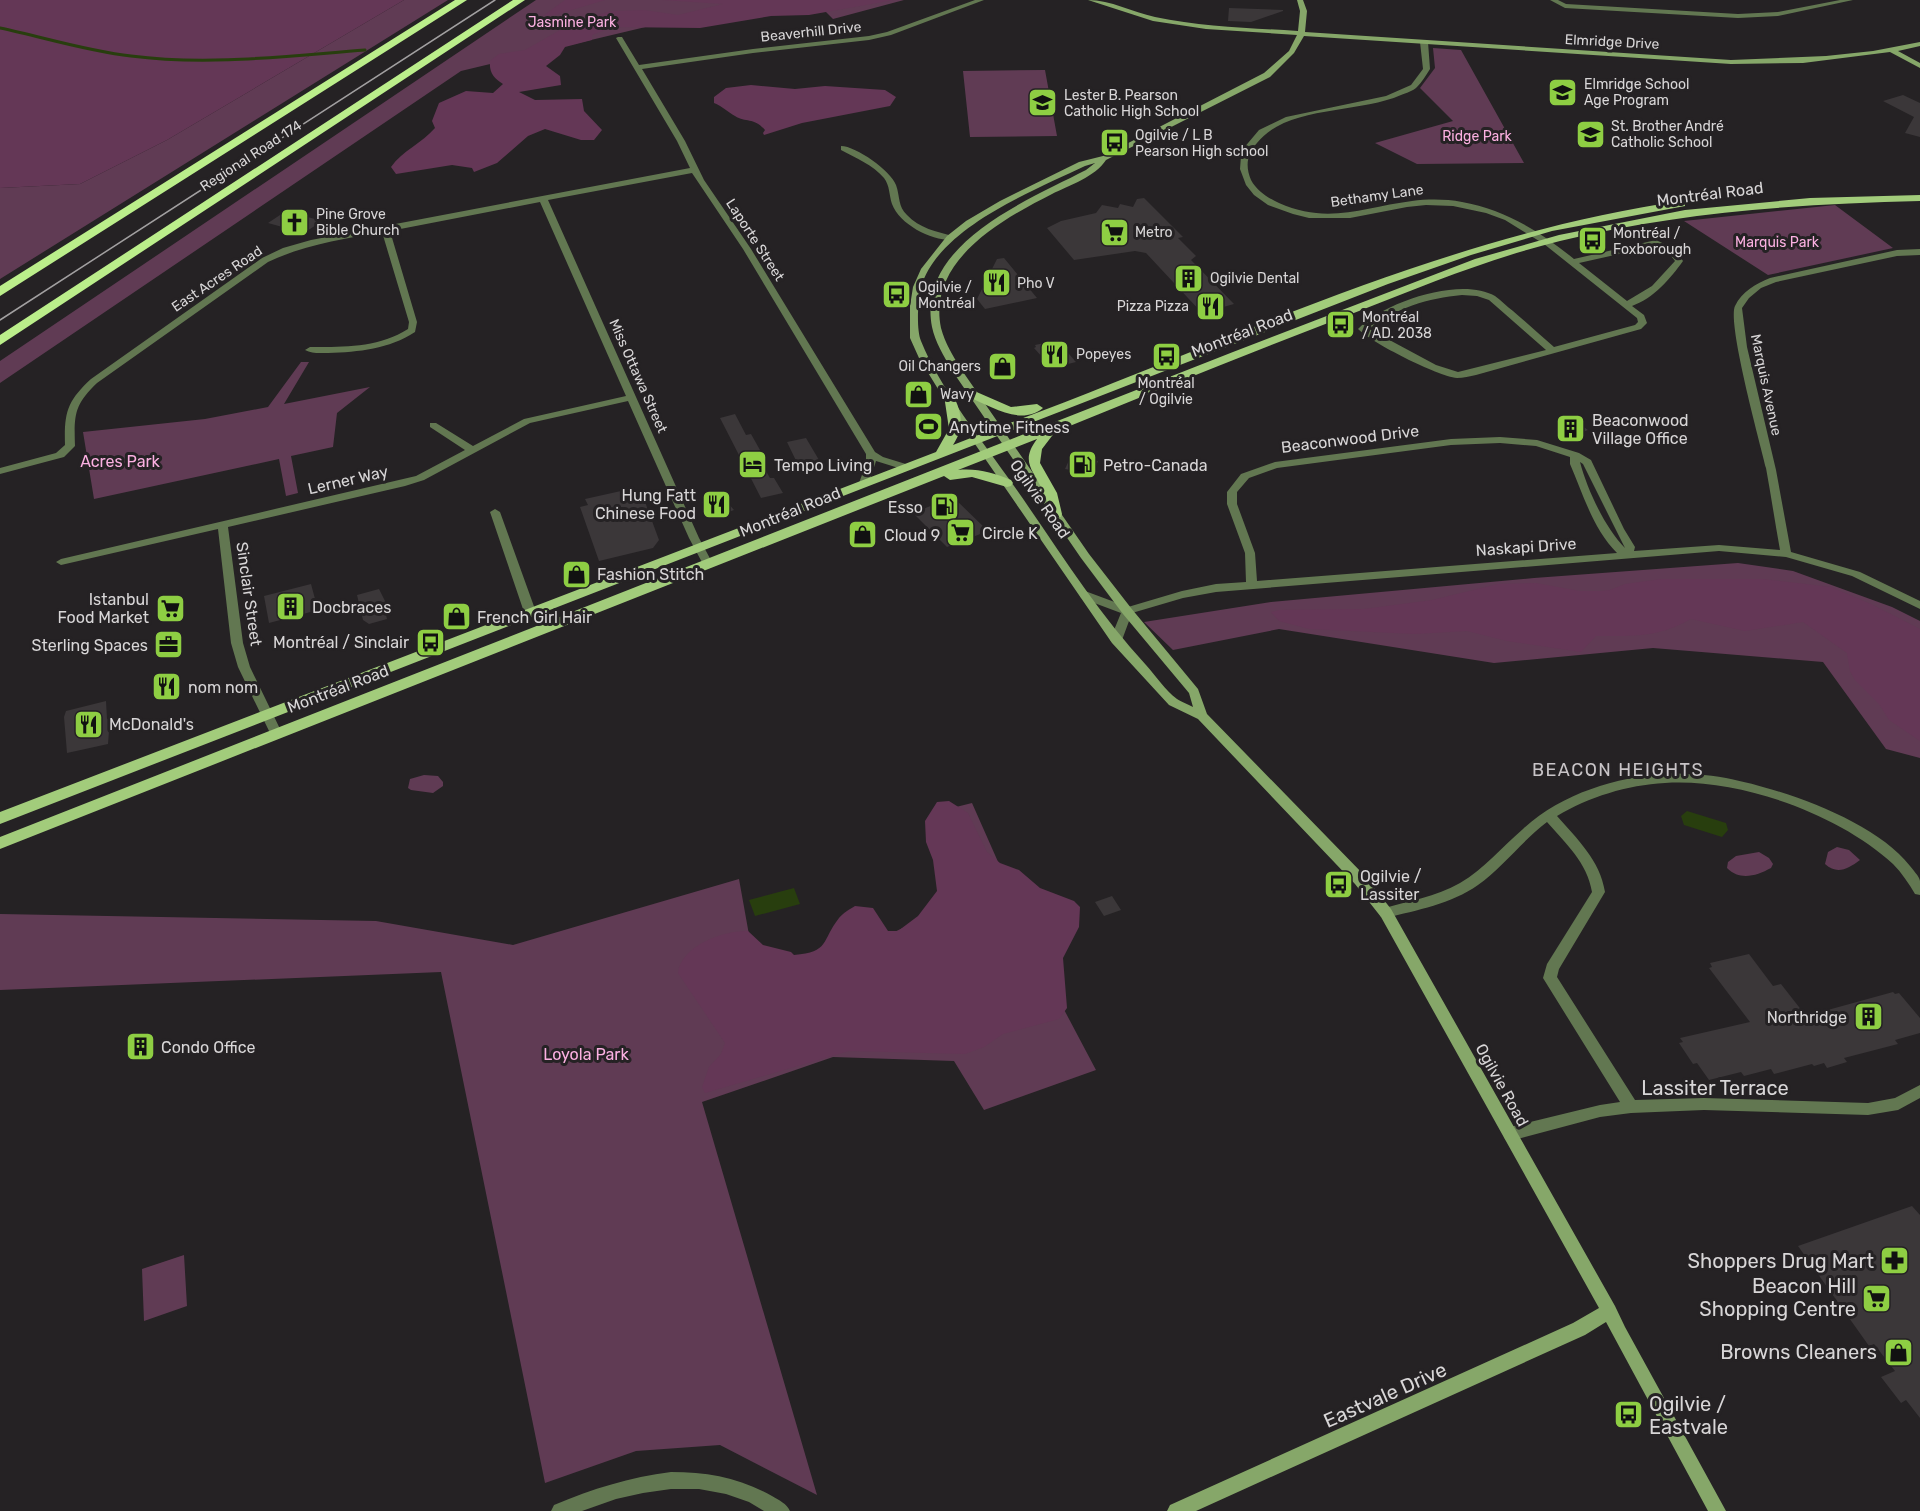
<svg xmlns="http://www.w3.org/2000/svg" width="1920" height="1511" viewBox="0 0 1920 1511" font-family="Rubik,sans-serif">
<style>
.green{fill:#603b54}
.forest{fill:#643756}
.water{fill:#283e0e}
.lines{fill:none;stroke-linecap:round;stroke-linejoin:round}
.stream{stroke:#283e0e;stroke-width:3}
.building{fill:#3b3739}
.street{fill:#627751;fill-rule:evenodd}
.secondary{fill:#86a769;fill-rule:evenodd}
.primary{fill:#a2cc7b;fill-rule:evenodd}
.highway{fill:#bbee8b;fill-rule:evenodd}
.tram{stroke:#a2a0a1;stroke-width:1.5}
.labels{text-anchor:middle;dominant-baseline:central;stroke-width:6;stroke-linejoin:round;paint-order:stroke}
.far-park-label{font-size:14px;fill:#fbb0e1;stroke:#252224}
.far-street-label{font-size:14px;fill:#d8d6d7;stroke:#252224}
.far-poi-label{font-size:14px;fill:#d8d6d7;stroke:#252224;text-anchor:start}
.street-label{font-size:16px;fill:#d8d6d7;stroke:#252224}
.poi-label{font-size:16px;fill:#d8d6d7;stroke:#252224;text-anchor:start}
.park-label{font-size:16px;fill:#fbb0e1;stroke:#252224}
.neighbourhood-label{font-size:18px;letter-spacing:1.5px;fill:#c8c4c7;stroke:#252224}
.near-street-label{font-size:20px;fill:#d8d6d7;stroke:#252224}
.near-poi-label{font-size:20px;fill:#d8d6d7;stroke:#252224;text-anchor:end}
</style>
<rect width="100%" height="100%" fill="#252224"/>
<path class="green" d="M404 0H448L0 279V188L80 184 167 140Z
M536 0H759L461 71 0 383V361Z
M814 0H904L833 19Z
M1433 48 1461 50 1524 163 1417 164 1375 143 1453 121 1420 88 1435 68Z
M1045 70 1057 136 970 137 963 71Z
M1835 205 1893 248 1768 275 1684 221Z
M301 362H309L284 404 370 387 337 413 333 447 291 456 298 493 286 496 279 459 94 499 83 432 205 419 268 407Z
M1738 563 1793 571 1892 607 1920 621V758L1886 749 1823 662 1653 648 1494 663 1279 629 1173 650 1144 622 1271 602 1534 578Z
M424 775 438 776 443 782V786L433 793 411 790 408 788 410 779Z
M972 803 1060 1002 1096 1070 984 1110 954 1061 833 1057 702 1102 817 1495 720 1445 636 1451 545 1483 441 972 0 990V914L376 921 513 945 739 879 758 985 847 955 948 906 952 808Z
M1837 847 1849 850 1860 860C1848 869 1837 875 1825 864L1828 852Z
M1759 852 1769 858 1773 864 1771 868C1756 876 1740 881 1727 868L1728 862 1736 856Z
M184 1255 187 1306 144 1321 142 1269Z"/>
<path class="forest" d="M0 0H404L167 140 80 184 0 188Z
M565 0H605L555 15 543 16Z
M662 0H894L809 15 771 16 700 28 613 27 592 35V40L565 47 560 55 546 66 560 76 561 85 519 92 535 100 582 99 584 111 602 130 594 140H581L545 129 528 136 497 163 474 172 472 168 452 165 396 174 391 167C402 151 422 143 435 128L432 121 439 103 466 91 493 93 503 84C494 78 489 73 490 61L499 54 525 50 576 21 612 11 644 10 678 15 723 4Z
M751 85 795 89 825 86 885 90 896 97 890 106 802 123 764 135 763 133 765 130C754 117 746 123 735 116 728 112 722 106 714 103V97L726 88Z
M1661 579H1763L1831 587 1871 604 1920 629V741L1889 720 1879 704 1855 680 1850 671 1847 653 1803 622 1745 631 1691 619C1657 638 1633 636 1596 636L1581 652 1507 641 1467 631 1415 634 1309 629 1279 621 1271 612 1279 610 1364 609 1432 600 1498 584 1536 583 1580 591H1600L1610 590 1625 584Z
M949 801 968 813 987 852 1000 863 1019 870 1040 888 1074 901 1080 907 1079 927 1063 958 1067 1008 1059 1019 1003 1034 984 1047 965 1054 849 1051 705 1093 702 1087 709 1067 721 1054 725 1043 678 973C681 946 723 930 748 931L763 945 791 952 794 955C830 952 821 941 839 918 843 913 850 909 855 906L873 908 888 931H898L918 916 937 891 933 860 926 842 925 821 937 802Z"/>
<path class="water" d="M1687 811 1726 823 1728 830 1722 837 1684 825 1681 816Z
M794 888 800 904 755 916 749 900Z"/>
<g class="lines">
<path class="stream" d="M0 28C43 37 86 51 131 56 208 66 287 56 365 50"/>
</g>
<path class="building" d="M1229 8 1283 10V11L1251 22 1228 21Z
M1903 95 1920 103V137L1905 133 1914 117 1883 101Z
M1144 198 1183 237 1178 238 1196 256 1191 260 1234 304 1202 313 1146 253 1135 251 1074 260 1047 228 1061 221 1096 213 1102 205 1118 208 1120 204 1133 207 1137 199Z
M286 211 322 221 304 233 268 223Z
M1004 258 1037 298 985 309 977 299 997 259Z
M1058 340 1069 354 1076 362 1052 368 1034 348 1036 347 1035 345Z
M1003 356 1016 372 1001 376 989 359Z
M735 414 746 435 751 434 760 450 755 452 770 478H774L783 493 761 498 720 418Z
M1575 421 1588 430 1568 438 1556 429Z
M806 438 819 460 816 461 819 469 804 472 801 471 787 442Z
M1071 456 1098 461 1093 474 1065 469Z
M630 489 641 491 659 540 653 548 599 561 580 507 588 505 585 499Z
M721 495 734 510 714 517 702 502Z
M953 497 988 531 947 547 913 513Z
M868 526 875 538 857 543 850 531Z
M311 584 318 610 269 623 264 596Z
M379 589 387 605 384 607 387 619 369 624 363 620 357 595Z
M106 701 107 719 110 718 108 744 67 753 64 717 66 711Z
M1112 896 1121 910 1104 916 1095 902Z
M1749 954 1773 986 1781 984 1806 1016 1893 992 1895 994 1899 993 1920 1018V1033L1895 1040 1898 1044 1844 1058 1847 1062 1827 1068 1824 1063 1814 1066 1812 1064 1774 1074 1771 1069 1744 1076 1741 1072 1709 1080 1697 1063 1693 1064 1679 1043 1683 1042 1680 1038 1750 1022 1709 968 1712 967 1710 963Z
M152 1035 153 1051 128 1059 127 1043Z
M1912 1206 1920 1215V1418L1906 1400 1901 1403 1881 1377 1895 1371 1874 1344 1869 1346 1798 1246Z"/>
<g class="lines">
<path class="street" d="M975 0H984L891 35 869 40 753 53 642 69 685 141 704 180 751 249 875 452 883 457 909 465V469L905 470 876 461 869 483 868 485H860L859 483 866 464V454L743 249 692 173 548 200 699 538 713 564 712 566H704L689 538 628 401 530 423 424 480 405 486 228 527 243 643 250 667 282 733 276 737 270 733 238 667 231 643 218 529 61 565 56 562 61 559 416 476 465 450 430 427V423H436L473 446 524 419 626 396 540 202 390 231 417 322 415 332C389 349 359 352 328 353 320 353 312 354 305 350L310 347C344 347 378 348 408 329L409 322 382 232C343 239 304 245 268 262L97 383C74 405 74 415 75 446L64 457 0 474V468L56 453 65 445C64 413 67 401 91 379L262 258 283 248 311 240 690 168 677 141 616 38 618 37H622L639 65 753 49 869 36 887 32Z
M1550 0H1558L1566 4 1738 14 1778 12 1840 0H1853L1778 16 1738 18 1565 8Z
M1424 40 1428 42 1430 69C1426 75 1422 82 1417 87 1413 91 1406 93 1401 95 1358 114 1287 105 1257 143 1247 154 1245 166 1251 180 1257 191 1268 198 1279 203 1328 225 1364 207 1412 201 1428 199 1446 199 1462 202 1504 209 1541 232 1574 259L1656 240 1675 249 1683 261C1670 279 1654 298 1632 306L1644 315 1647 323 1641 329 1476 375C1470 376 1463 378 1457 378 1437 376 1372 343 1358 329 1384 302 1461 276 1495 296 1501 300 1507 307 1513 311 1527 323 1540 335 1554 347L1635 325 1638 322 1637 318 1544 244 1505 220 1486 213 1453 206 1426 205 1407 207 1350 218H1309L1293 214 1268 205 1254 195 1246 185 1240 169 1241 156 1243 149 1259 130 1286 117 1386 96 1411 85 1423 69 1420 42ZM1655 246 1669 253 1675 261 1652 286 1627 301 1579 263ZM1462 295 1477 296 1489 300 1546 350 1458 372 1436 365 1369 329C1396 308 1428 298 1462 295Z
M841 146C856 146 891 171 896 185 900 196 898 207 907 215 919 228 937 232 953 236V240C932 241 900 225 892 204 889 195 890 186 884 178 873 165 856 158 841 150Z
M1920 249V255L1897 256 1776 282 1761 288 1749 298 1742 308 1747 347 1776 470 1791 552 1860 572 1920 601V609L1852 576 1786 557 1719 551 1216 592 1183 598 1132 613 1122 640 1116 644 1110 640 1121 613 1081 598 1080 595 1085 591 1128 607 1182 591 1216 584 1246 582 1245 553 1227 504V492L1241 474 1275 462 1451 439 1500 437 1537 440 1579 453 1591 460 1624 529 1635 547 1634 551 1719 545 1780 550C1775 523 1771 495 1766 468 1760 443 1727 323 1735 306 1742 291 1756 284 1770 278L1897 250ZM1500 443 1536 446 1570 457V464C1583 494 1593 529 1617 553L1257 581 1255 553 1237 504V492L1249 478 1277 468 1451 445ZM1580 462 1583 464 1625 548C1605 528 1587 489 1580 462Z
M495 509 500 512 536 612 534 615H526L524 612 490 512Z
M1667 773C1687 774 1707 774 1726 778 1782 789 1874 820 1910 866 1913 870 1919 876 1920 881 1920 885 1920 891 1920 895L1915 894C1909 884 1902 873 1893 864 1839 814 1739 778 1665 783 1627 785 1589 797 1557 816 1577 839 1600 860 1605 892L1559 969 1557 977 1635 1100 1704 1098 1868 1103 1895 1098 1920 1085V1098L1898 1110 1868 1115 1704 1110 1631 1113 1600 1117 1510 1141 1505 1139 1503 1134 1505 1129 1510 1127 1600 1105 1620 1102 1543 978 1547 964 1592 892C1587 862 1566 844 1547 822 1522 841 1503 867 1478 885 1451 904 1417 910 1386 918L1381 917 1379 913 1381 909C1408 901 1436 897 1460 883 1484 869 1502 847 1523 829 1562 793 1615 778 1667 773Z
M671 1472C708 1472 740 1478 772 1496 780 1501 786 1503 790 1511H764L749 1502 726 1494 699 1489H671L643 1493 616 1499 582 1511H551L554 1505C592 1489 630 1477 671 1472Z"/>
<path class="secondary" d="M1088 0C1111 0 1132 12 1155 17 1202 27 1251 28 1298 31L1300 11 1297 0H1303L1307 11 1305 32 1731 60 1826 56 1873 51 1920 42V46L1898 51 1920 63V68L1890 52 1803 63 1731 64 1304 36 1294 53 1270 77 1106 160C1095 177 1070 185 1052 194 1003 219 927 260 941 328 945 343 953 356 961 369L1089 554 1131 608 1198 689 1207 714 1365 876 1391 909 1615 1306 1625 1327 1726 1511H1708L1606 1322 1585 1335 1196 1511H1167L1170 1505 1573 1323 1599 1308 1381 917 1355 884 1198 719 1169 705 1112 643 946 402 919 358 910 338V306L913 287 921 269 947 236 966 221 1000 201 1079 162 1103 156 1264 73 1289 51 1297 35 1206 29 1153 21ZM1095 163 1086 170C1028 200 916 244 932 327 935 342 944 356 951 369L1081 558 1123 614 1189 693 1193 707C1188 704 1181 702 1177 699 1165 690 1156 676 1146 665 1096 611 1057 547 1014 486 984 443 940 389 921 341 916 329 918 300 921 287 939 227 1033 191 1085 166Z"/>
<path class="primary" d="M1920 195V201C1799 204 1678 212 1560 241 1491 258 1425 285 1359 311 1257 350 1156 391 1055 432L1042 449 1040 463 1057 493 1062 514 1061 517 1056 518 1050 514C1048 506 1047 498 1043 491 1033 469 1020 462 1037 439L958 470C977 468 994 473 1011 480L1013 483 1011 486 1007 487 972 477 950 480 944 476 0 849V837L1233 352 1475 259 1559 235 1685 210 1810 198Z
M1681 201 1685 202V206L1552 231 1471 255 1388 284 0 824V812L936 452 949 429 945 402 947 399H955C963 416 963 430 953 445 1006 424 1060 405 1113 383 1299 309 1482 230 1681 201Z
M972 390 1011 407 1037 404 1043 408C1020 427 990 405 968 397L966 394Z"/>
<path class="highway" d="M455 0H467L0 296V286Z
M513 0H525L0 345V335Z"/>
<path class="tram" d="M0 320 495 0"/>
</g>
<defs>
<symbol id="school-square" viewBox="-11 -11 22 22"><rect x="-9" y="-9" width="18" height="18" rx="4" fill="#8ece43" stroke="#252224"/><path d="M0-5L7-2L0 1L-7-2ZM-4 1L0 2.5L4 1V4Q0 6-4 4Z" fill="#111"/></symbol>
<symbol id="bus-square" viewBox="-11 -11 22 22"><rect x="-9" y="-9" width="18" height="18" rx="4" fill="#8ece43" stroke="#252224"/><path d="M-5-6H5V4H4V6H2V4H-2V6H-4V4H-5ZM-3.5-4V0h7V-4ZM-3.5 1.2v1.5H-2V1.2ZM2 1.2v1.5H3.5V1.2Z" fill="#111"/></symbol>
<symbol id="church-square" viewBox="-11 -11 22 22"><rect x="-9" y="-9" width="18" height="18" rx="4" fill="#8ece43" stroke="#252224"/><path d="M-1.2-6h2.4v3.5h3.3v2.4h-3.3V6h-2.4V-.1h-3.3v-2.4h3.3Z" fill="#111"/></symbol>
<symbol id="supermarket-square" viewBox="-11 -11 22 22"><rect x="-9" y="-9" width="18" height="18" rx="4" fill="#8ece43" stroke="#252224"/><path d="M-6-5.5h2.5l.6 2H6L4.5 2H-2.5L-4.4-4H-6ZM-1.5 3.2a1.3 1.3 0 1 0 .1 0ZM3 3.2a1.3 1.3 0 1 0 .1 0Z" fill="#111"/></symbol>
<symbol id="building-square" viewBox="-11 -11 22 22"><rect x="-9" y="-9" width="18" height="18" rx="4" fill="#8ece43" stroke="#252224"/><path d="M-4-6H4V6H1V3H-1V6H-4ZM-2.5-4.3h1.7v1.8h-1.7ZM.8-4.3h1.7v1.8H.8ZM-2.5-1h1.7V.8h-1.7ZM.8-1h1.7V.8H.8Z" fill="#111"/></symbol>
<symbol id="restaurant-square" viewBox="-11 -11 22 22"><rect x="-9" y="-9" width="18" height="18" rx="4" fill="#8ece43" stroke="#252224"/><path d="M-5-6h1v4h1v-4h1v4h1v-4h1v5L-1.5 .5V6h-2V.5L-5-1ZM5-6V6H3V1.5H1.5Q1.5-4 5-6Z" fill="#111"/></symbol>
<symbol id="shop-square" viewBox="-11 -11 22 22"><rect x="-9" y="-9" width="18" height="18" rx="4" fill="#8ece43" stroke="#252224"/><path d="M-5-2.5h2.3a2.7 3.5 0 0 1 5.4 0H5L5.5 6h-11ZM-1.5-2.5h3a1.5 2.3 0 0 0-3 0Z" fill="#111"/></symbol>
<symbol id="stadium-square" viewBox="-11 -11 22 22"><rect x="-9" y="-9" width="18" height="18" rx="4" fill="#8ece43" stroke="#252224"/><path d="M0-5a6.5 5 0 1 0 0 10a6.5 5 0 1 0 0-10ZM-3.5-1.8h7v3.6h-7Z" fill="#111"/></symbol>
<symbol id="hotel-square" viewBox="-11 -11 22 22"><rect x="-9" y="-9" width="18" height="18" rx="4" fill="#8ece43" stroke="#252224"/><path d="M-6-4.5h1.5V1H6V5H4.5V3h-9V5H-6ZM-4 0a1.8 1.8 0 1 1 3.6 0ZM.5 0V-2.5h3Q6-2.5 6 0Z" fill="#111"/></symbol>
<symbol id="fuel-square" viewBox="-11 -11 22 22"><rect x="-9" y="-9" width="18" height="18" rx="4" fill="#8ece43" stroke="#252224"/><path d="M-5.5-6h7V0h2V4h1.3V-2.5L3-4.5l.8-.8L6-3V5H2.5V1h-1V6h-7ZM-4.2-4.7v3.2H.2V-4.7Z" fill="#111"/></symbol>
<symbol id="office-square" viewBox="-11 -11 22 22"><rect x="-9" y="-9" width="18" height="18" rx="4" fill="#8ece43" stroke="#252224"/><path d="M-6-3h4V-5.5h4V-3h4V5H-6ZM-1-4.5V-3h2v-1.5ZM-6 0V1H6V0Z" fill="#111"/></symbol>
<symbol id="pharmacy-square" viewBox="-11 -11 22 22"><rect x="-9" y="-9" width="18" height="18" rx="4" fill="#8ece43" stroke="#252224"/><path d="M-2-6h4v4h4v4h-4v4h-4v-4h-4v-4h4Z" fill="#111"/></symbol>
</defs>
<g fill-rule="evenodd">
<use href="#school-square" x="1546" y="76" width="33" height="33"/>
<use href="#school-square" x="1026" y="86" width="33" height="33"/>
<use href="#school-square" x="1574" y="118" width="33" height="33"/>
<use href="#bus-square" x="1098" y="126" width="33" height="33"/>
<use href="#church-square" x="278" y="206" width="33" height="33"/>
<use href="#supermarket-square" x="1098" y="216" width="33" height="33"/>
<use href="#bus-square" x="1576" y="224" width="33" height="33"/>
<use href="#building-square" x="1172" y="262" width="33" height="33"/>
<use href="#restaurant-square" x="980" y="266" width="33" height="33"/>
<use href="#bus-square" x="880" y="278" width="33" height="33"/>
<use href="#restaurant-square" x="1194" y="290" width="33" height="33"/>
<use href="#bus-square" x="1324" y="308" width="33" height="33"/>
<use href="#restaurant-square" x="1038" y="338" width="33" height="33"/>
<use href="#bus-square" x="1150" y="340" width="33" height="33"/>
<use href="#shop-square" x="986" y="350" width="33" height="33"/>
<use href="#shop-square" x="902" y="378" width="33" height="33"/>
<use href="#stadium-square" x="912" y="410" width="33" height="33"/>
<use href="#building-square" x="1554" y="412" width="33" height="33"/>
<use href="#hotel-square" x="736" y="448" width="33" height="33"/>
<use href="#fuel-square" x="1066" y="448" width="33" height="33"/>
<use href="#restaurant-square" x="700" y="488" width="33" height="33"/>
<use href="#fuel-square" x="928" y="490" width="33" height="33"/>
<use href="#supermarket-square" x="944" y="516" width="33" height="33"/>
<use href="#shop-square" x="846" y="518" width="33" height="33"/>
<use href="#shop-square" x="560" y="558" width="33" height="33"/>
<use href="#building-square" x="274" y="590" width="33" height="33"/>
<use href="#supermarket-square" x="154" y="592" width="33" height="33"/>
<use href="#shop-square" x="440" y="600" width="33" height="33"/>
<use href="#bus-square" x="414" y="626" width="33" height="33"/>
<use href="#office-square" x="152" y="628" width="33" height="33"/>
<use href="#restaurant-square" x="150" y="670" width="33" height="33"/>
<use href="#restaurant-square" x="72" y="708" width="33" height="33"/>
<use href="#bus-square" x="1322" y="868" width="33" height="33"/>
<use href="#building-square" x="1852" y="1000" width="33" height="33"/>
<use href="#building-square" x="124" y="1030" width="33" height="33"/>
<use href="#pharmacy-square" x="1878" y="1244" width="33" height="33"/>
<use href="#supermarket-square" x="1860" y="1282" width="33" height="33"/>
<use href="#shop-square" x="1882" y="1336" width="33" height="33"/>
<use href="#bus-square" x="1612" y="1398" width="33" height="33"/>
</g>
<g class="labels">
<g class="far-park-label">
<text x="572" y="22">Jasmine Park</text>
<text x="1477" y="136">Ridge Park</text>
<text x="1777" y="242">Marquis Park</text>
</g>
<g class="far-street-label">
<text transform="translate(811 32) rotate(-6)">Beaverhill Drive</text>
<text transform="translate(1612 42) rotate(3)">Elmridge Drive</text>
<text transform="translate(251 156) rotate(-33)">Regional Road 174</text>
<text transform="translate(1377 196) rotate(-8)">Bethamy Lane</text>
<text transform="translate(755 240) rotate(57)">Laporte Street</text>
<text transform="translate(217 279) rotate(-34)">East Acres Road</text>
<text transform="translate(638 376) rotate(66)">Miss Ottawa Street</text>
<text transform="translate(1766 385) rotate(78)">Marquis Avenue</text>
</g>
<g class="far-poi-label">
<text x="1584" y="84">Elmridge School<tspan x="1584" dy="16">Age Program</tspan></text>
<text x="1064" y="95">Lester B. Pearson<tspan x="1064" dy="16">Catholic High School</tspan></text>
<text x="1611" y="126">St. Brother André<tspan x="1611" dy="16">Catholic School</tspan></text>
<text x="1135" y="135">Ogilvie / L B<tspan x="1135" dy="16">Pearson High school</tspan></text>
<text x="316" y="214">Pine Grove<tspan x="316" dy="16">Bible Church</tspan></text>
<text x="1135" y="232">Metro</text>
<text x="1613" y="233">Montréal /<tspan x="1613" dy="16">Foxborough</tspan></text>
<text x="1210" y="278">Ogilvie Dental</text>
<text x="1017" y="283">Pho V</text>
<text x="918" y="287">Ogilvie /<tspan x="918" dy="16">Montréal</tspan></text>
<text x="1189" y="306" text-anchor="end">Pizza Pizza</text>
<text x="1362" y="317">Montréal<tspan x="1362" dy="16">/ AD. 2038</tspan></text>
<text x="1076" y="354">Popeyes</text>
<text x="981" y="366" text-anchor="end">Oil Changers</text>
<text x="1166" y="383" text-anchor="middle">Montréal<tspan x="1166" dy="16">/ Ogilvie</tspan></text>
<text x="940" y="394">Wavy</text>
</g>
<g class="street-label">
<text transform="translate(1710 194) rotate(-7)">Montréal Road</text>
<text transform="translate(1242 333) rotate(-21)">Montréal Road</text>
<text transform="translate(1350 439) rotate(-7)">Beaconwood Drive</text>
<text transform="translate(348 480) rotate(-13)">Lerner Way</text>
<text transform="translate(1040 499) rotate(55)">Ogilvie Road</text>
<text transform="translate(790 512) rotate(-22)">Montréal Road</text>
<text transform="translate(1526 547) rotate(-4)">Naskapi Drive</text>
<text transform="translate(249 594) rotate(82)">Sinclair Street</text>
<text transform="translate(338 689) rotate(-21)">Montréal Road</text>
<text transform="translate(1502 1085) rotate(61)">Ogilvie Road</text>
</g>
<g class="poi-label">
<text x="1592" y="420">Beaconwood<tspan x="1592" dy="18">Village Office</tspan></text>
<text x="949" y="427">Anytime Fitness</text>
<text x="774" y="465">Tempo Living</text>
<text x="1103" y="465">Petro-Canada</text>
<text x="696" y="495" text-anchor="end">Hung Fatt<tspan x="696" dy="18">Chinese Food</tspan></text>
<text x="923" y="507" text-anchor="end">Esso</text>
<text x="982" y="533">Circle K</text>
<text x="884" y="535">Cloud 9</text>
<text x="597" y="574">Fashion Stitch</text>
<text x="149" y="599" text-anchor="end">Istanbul<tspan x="149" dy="18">Food Market</tspan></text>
<text x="312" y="607">Docbraces</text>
<text x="477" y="617">French Girl Hair</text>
<text x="409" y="642" text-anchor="end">Montréal / Sinclair</text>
<text x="148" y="645" text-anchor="end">Sterling Spaces</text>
<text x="188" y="687">nom nom</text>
<text x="109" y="724">McDonald's</text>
<text x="1360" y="876">Ogilvie /<tspan x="1360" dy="18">Lassiter</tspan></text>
<text x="1847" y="1017" text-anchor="end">Northridge</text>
<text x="161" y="1047">Condo Office</text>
</g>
<g class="park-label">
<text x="120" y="461">Acres Park</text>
<text x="586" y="1054">Loyola Park</text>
</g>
<g class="neighbourhood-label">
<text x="1618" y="770">BEACON HEIGHTS</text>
</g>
<g class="near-street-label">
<text x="1715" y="1088">Lassiter Terrace</text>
<text transform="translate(1385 1395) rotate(-24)">Eastvale Drive</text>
</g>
<g class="near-poi-label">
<text x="1874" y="1261">Shoppers Drug Mart</text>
<text x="1856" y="1286">Beacon Hill<tspan x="1856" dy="23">Shopping Centre</tspan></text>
<text x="1877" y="1352">Browns Cleaners</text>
<text x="1649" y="1404" text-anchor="start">Ogilvie /<tspan x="1649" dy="23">Eastvale</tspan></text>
</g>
</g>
</svg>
